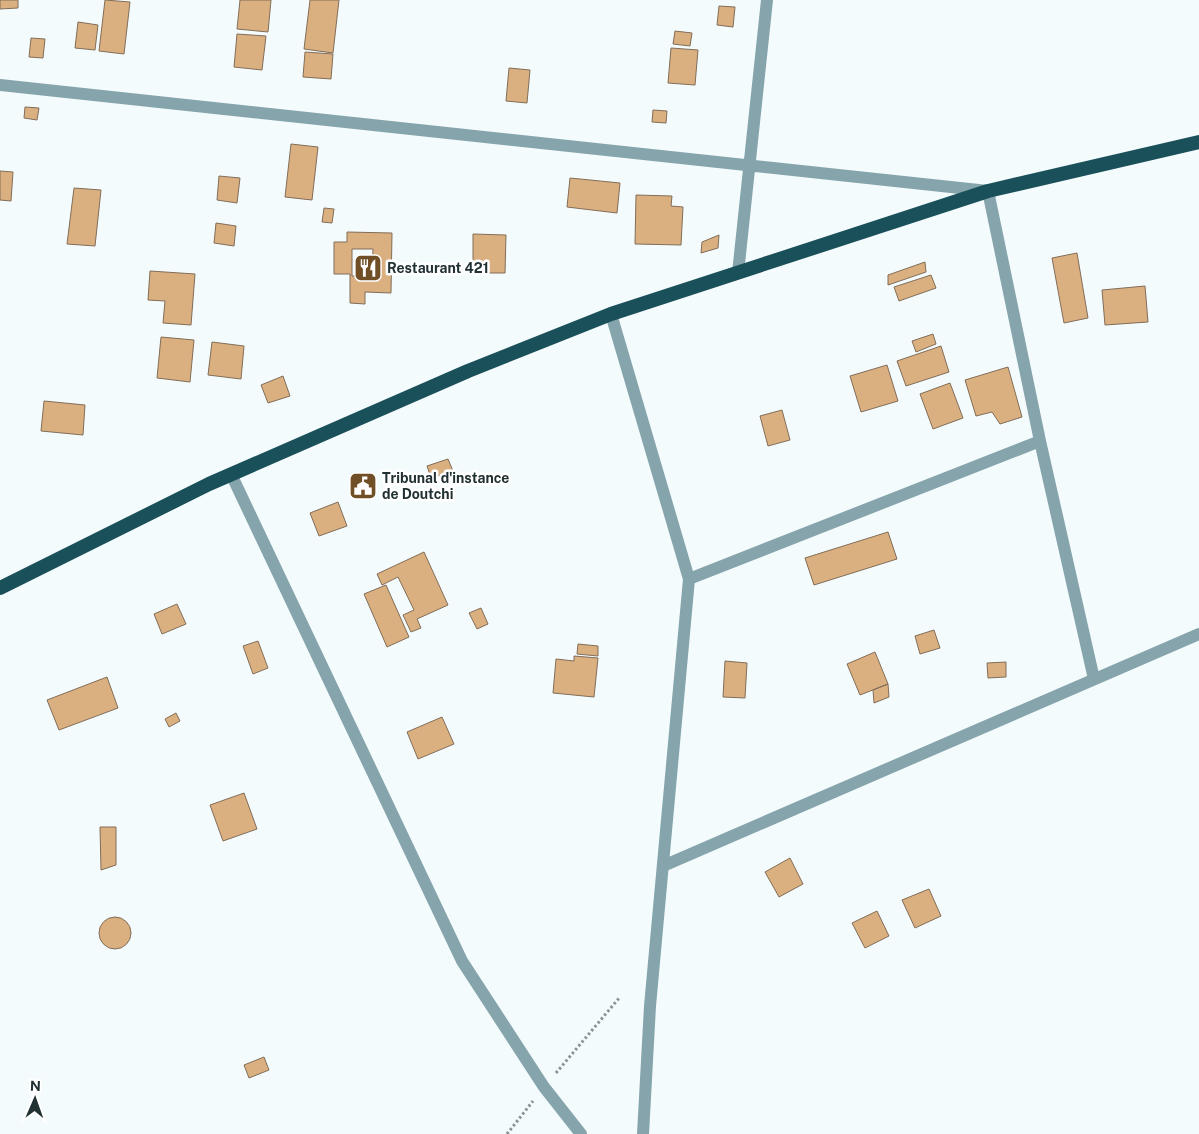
<svg xmlns="http://www.w3.org/2000/svg" width="1199" height="1134" viewBox="0 0 1199 1134" font-family="'Public Sans',sans-serif">
<style>
.building{fill:#dbb081;stroke:#816d58;fill-rule:evenodd}
.lines{fill:none;stroke-linecap:round;stroke-linejoin:round}
.path{stroke:#889396;stroke-width:3;stroke-dasharray:2.5 2.5;stroke-linecap:butt}
.minor{stroke:#85a4ab;stroke-width:12}
.trunk{stroke:#1a505a;stroke-width:14}
.labels{text-anchor:middle;dominant-baseline:central;stroke-width:5;stroke-linejoin:round;paint-order:stroke}
.poi-label{font-size:14px;font-weight:bold;fill:#213033;stroke:#fff;text-anchor:start}
</style>
<rect width="100%" height="100%" fill="#f4fbfd"/>
<path class="building" d="M0 0H18V8L0 9Z
M105 0 130 2 124 54 99 51Z
M240 0H271L268 32 237 29Z
M310 0H339L333 53 304 49Z
M719 6 735 7 733 27 717 25Z
M78 22 98 25 95 50 75 48Z
M675 31 692 33 690 46 673 44Z
M237 34 266 36 262 70 234 67Z
M31 38 45 39 43 58 29 57Z
M671 48 698 50 695 85 668 83Z
M305 52 333 54 331 79 303 77Z
M509 68 530 70 527 103 506 101Z
M25 107 39 108 37 120 24 118Z
M653 110 667 111 666 123 652 122Z
M291 144 318 147 312 200 285 197Z
M0 171 13 172 11 201 0 200Z
M219 176 240 178 237 203 217 200Z
M570 178 620 183 617 213 567 207Z
M74 188 101 190 95 246 67 244Z
M636 195 672 196 671 206 683 207 681 245 635 244Z
M324 208 334 209 332 223 322 222Z
M216 223 236 226 234 246 214 243Z
M347 232 392 233 391 293 365 292V304L350 303V274H334V242H347ZM352 249H373L372 276H352Z
M473 234 506 235 505 273H473Z
M719 235 718 248 701 253 702 242Z
M1077 253 1088 318 1064 323 1052 258Z
M925 262 926 272 888 285V275Z
M150 271 195 274 191 325 163 323 165 301 148 300Z
M931 275 936 288 899 301 894 287Z
M1145 286 1148 322 1105 325 1102 290Z
M933 334 936 344 916 352 912 341Z
M161 337 194 340 190 382 157 378Z
M212 342 244 346 241 379 208 375Z
M941 346 949 372 906 386 897 361Z
M887 365 898 401 861 412 850 376Z
M1008 367 1022 417 1000 424 992 412 976 416 965 380Z
M283 376 290 396 268 403 261 385Z
M950 383 963 418 933 429 920 394Z
M44 401 85 405 83 435 41 431Z
M782 410 790 440 768 446 760 416Z
M448 459 453 471 431 478 427 466Z
M338 502 347 526 319 536 310 513Z
M888 532 897 559 814 585 805 558Z
M424 552 448 605 417 619 421 628 411 632 403 615 414 610 398 577 382 585 377 574Z
M386 585 409 637 387 647 364 594Z
M177 604 186 624 162 634 154 614Z
M481 608 488 624 477 629 469 613Z
M934 630 940 648 920 654 915 636Z
M258 641 268 668 253 674 243 646Z
M578 644 598 646V656L577 654Z
M875 652 888 684 860 695 847 664Z
M574 656 598 658 594 697 553 693 556 659 574 661Z
M725 661 747 663 745 698 723 697Z
M1006 662V677L988 678 987 663Z
M107 677 118 708 59 730 47 700Z
M888 684 889 697 874 703 873 690Z
M176 713 180 721 169 727 165 719Z
M442 717 454 744 418 759 407 732Z
M244 793 257 829 223 841 210 805Z
M100 827H116V865L101 870Z
M790 858 803 884 779 897 765 872Z
M929 889 941 916 915 928 902 900Z
M877 911 889 936 865 948 852 923Z
M99 933a16 16 0 1 1 32 0a16 16 0 1 1-32 0Z
M264 1057 269 1070 249 1078 244 1065Z"/>
<g class="lines">
<path class="path" d="M556 1073 620 997
M507 1134 533 1101"/>
<path class="minor" d="M0 85 988 191 1040 441 1094 679
M738 273 767 0
M611 314 689 579 650 1006 643 1134
M231 474 462 961 544 1087 581 1134
M689 579 1040 441
M663 866 1199 634"/>
<path class="trunk" d="M0 588 209 484 468 371 611 314 988 191 1199 142"/>
</g>
<defs>
<symbol id="restaurant-square" viewBox="-11 -11 22 22"><rect x="-9" y="-9" width="18" height="18" rx="4" fill="#704e26" stroke="#fff"/><path d="M-5-6h1v4h1v-4h1v4h1v-4h1v5L-1.5 .5V6h-2V.5L-5-1ZM5-6V6H3V1.5H1.5Q1.5-4 5-6Z" fill="#fff"/></symbol>
<symbol id="civic-square" viewBox="-11 -11 22 22"><rect x="-9" y="-9" width="18" height="18" rx="4" fill="#704e26" stroke="#fff"/><path d="M-.6-6.5H3V-4.5H.6V-3L4-1V1h2V6H-6V1h2V-1L-.6-3ZM-1.2 2.5V6h2.4V2.5Z" fill="#fff"/></symbol>
</defs>
<g fill-rule="evenodd">
<use href="#restaurant-square" x="352" y="252" width="32" height="32"/>
<use href="#civic-square" x="347" y="470" width="32" height="32"/>
</g>
<g class="labels">
<g class="poi-label">
<text x="387" y="268">Restaurant 421</text>
<text x="382" y="478">Tribunal d'instance<tspan x="382" dy="16">de Doutchi</tspan></text>
</g>
</g>
<g transform="translate(35 1099) rotate(2)" stroke="#ffffff" stroke-width="4" paint-order="stroke">
<path d="M0-4L9 19L0 12L-9 19Z" fill="#213033"/>
<text y="-8" font-size="14" font-weight="bold" text-anchor="middle" fill="#213033">N</text>
</g>
</svg>
